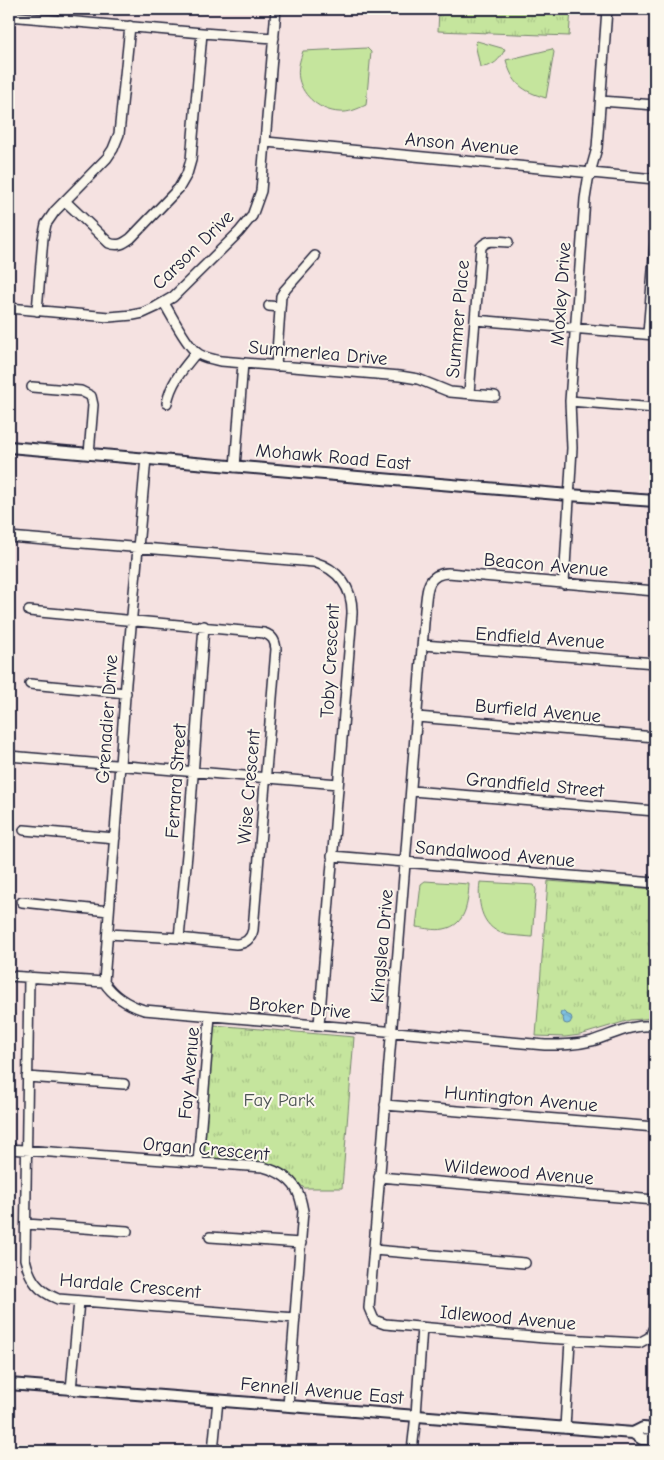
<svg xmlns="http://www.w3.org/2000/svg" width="664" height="1460" viewBox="0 0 664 1460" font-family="'Comic Neue',sans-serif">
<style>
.grass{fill:#c5e59d;stroke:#74846c}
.park{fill:url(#park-tufts);stroke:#74846c}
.water{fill:url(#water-waves);stroke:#5a829f}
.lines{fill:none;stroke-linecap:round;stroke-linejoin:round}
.minor-casing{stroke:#22223b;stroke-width:12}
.major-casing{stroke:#22223b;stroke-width:14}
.minor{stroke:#fbf7ec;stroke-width:9}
.major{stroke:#fbf7ec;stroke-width:10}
.labels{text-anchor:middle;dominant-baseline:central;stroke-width:4;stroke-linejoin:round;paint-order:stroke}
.street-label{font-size:19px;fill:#22223b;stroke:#fbf7ec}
.park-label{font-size:19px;fill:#4b5354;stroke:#fbf7ec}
</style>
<defs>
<pattern id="park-tufts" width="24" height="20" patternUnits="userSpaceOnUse" patternTransform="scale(1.25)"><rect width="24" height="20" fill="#c5e59d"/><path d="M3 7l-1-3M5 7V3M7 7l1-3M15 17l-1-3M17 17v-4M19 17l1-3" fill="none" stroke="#a9c488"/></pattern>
<pattern id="water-waves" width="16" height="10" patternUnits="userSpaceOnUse" patternTransform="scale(1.25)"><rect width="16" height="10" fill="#80c2e1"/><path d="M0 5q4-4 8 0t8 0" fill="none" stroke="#6ea6c2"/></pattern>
</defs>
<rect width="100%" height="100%" fill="#f5e2e1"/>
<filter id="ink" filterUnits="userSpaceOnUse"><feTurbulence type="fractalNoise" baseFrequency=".02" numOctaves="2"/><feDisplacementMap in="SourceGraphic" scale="10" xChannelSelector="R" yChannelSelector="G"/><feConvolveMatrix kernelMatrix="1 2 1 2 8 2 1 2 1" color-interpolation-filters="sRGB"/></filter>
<g filter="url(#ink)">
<path class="grass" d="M477 41 505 49C500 60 493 67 480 67L475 43Z
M367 48 371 52 366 105C357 109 349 113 339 112 321 111 303 97 299 79 297 69 300 60 303 51Z
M552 49 554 52 546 98C522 91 513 84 506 60Z
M425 881 469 884C468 903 466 925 444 929 435 931 425 928 416 927L421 884Z
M480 882 534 885 536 890 532 937C524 936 516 936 508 935 482 930 477 905 480 882Z"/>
<path class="park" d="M439 9H571L569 36 438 31Z
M548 881 655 889V1018L630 1020 580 1035 565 1037 536 1036Z
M214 1025 354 1037 342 1188H304L284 1170 203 1158Z"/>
<path class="water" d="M561 1012H564L566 1014 571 1016 572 1019 570 1023 567 1024 564 1023 563 1018 560 1015Z"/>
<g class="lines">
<defs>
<path id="minor" d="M9 16 202 33 274 38
M63 21 64 9
M601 101 655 105
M266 142 655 179
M65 201 109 243C119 247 124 243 131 238L179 188 187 174 191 160 202 33
M164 303C172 316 185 343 196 352 202 358 213 359 221 361L400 376 418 379 450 392 495 396
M269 306 280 307
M9 308 109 317 133 315 143 313 156 307 173 297 239 232 252 216 261 191 276 9
M37 311 43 238 46 224 55 211 107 158 113 149 119 134 130 26
M475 320 655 335
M648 334 655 245
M276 366 281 296 284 291 315 256
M32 387 81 391 91 396 93 405 89 454
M469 393 481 247C488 238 498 242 508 242
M570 401 655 408
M167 403C171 382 183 369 196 353
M235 467 243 363
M9 537 314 562C338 569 353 588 352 614L319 1025
M564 584 572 448 570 401 585 199 588 180 597 148 607 9
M655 591 448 573C425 574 427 593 425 610 408 843 387 1075 369 1308L374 1320 385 1324 544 1338 639 1343 650 1337 654 1327 655 1303
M29 611 264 633C273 636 275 641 276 649L253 930C251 939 245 944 236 944L179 938 108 934
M423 645 655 663
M30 684 126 693
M417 717 655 737
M9 756 338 784
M412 791 655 811
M24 830 115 838
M332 856 655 883
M22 902 109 911
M179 938 188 844 204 626
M9 976 104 982C114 997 128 1005 144 1010L545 1045C561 1045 576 1045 592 1041 615 1034 630 1024 655 1026
M29 977 25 1259C30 1280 38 1291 58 1299L295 1318
M104 982 126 683 146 458
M27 1077 124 1084
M385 1105 655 1127
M9 1149 263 1167C278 1171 294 1180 299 1195 301 1200 302 1206 303 1211L288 1406
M198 1162 210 1016
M379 1177 655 1200
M26 1224 127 1231
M210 1237 301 1243
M374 1250 525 1263
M71 1390 79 1301
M565 1428 570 1340
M213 1451 218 1400
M412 1451 416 1415 422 1327"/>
<path id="major" d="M9 447 569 495 655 501
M9 1384 607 1431 633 1433 642 1439 655 1440
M633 1433 643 1428 655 1429"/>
</defs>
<use href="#minor" class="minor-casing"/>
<use href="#major" class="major-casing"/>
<use href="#minor" class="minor"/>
<use href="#major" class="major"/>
</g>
</g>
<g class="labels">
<g class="street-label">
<text transform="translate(462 144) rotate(5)">Anson Avenue</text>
<text transform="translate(193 250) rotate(-44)">Carson Drive</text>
<text transform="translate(561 294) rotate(-86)">Moxley Drive</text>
<text transform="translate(458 319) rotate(-85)">Summer Place</text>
<text transform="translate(318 353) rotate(5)">Summerlea Drive</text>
<text transform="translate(333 457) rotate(5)">Mohawk Road East</text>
<text transform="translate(546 565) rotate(5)">Beacon Avenue</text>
<text transform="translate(540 638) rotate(4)">Endfield Avenue</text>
<text transform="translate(330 661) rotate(-87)">Toby Crescent</text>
<text transform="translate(538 711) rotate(5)">Burfield Avenue</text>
<text transform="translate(107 719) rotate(-86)">Grenadier Drive</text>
<text transform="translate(176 781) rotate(-86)">Ferrara Street</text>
<text transform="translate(535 785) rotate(5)">Grandfield Street</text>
<text transform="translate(249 787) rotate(-85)">Wise Crescent</text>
<text transform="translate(495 854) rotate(5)">Sandalwood Avenue</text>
<text transform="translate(382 946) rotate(-85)">Kingslea Drive</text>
<text transform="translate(300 1008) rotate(5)">Broker Drive</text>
<text transform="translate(189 1073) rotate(-85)">Fay Avenue</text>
<text transform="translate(521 1099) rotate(5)">Huntington Avenue</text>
<text transform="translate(206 1149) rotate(5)">Organ Crescent</text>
<text transform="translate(519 1172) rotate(5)">Wildewood Avenue</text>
<text transform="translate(130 1286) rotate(5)">Hardale Crescent</text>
<text transform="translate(508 1318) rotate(5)">Idlewood Avenue</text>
<text transform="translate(322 1391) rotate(5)">Fennell Avenue East</text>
</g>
<g class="park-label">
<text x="279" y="1100">Fay Park</text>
</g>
</g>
<rect width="664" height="1460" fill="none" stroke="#fbf7ec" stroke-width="30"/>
<rect x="15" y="15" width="634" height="1430" fill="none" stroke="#22223b" stroke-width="2" filter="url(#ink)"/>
</svg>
